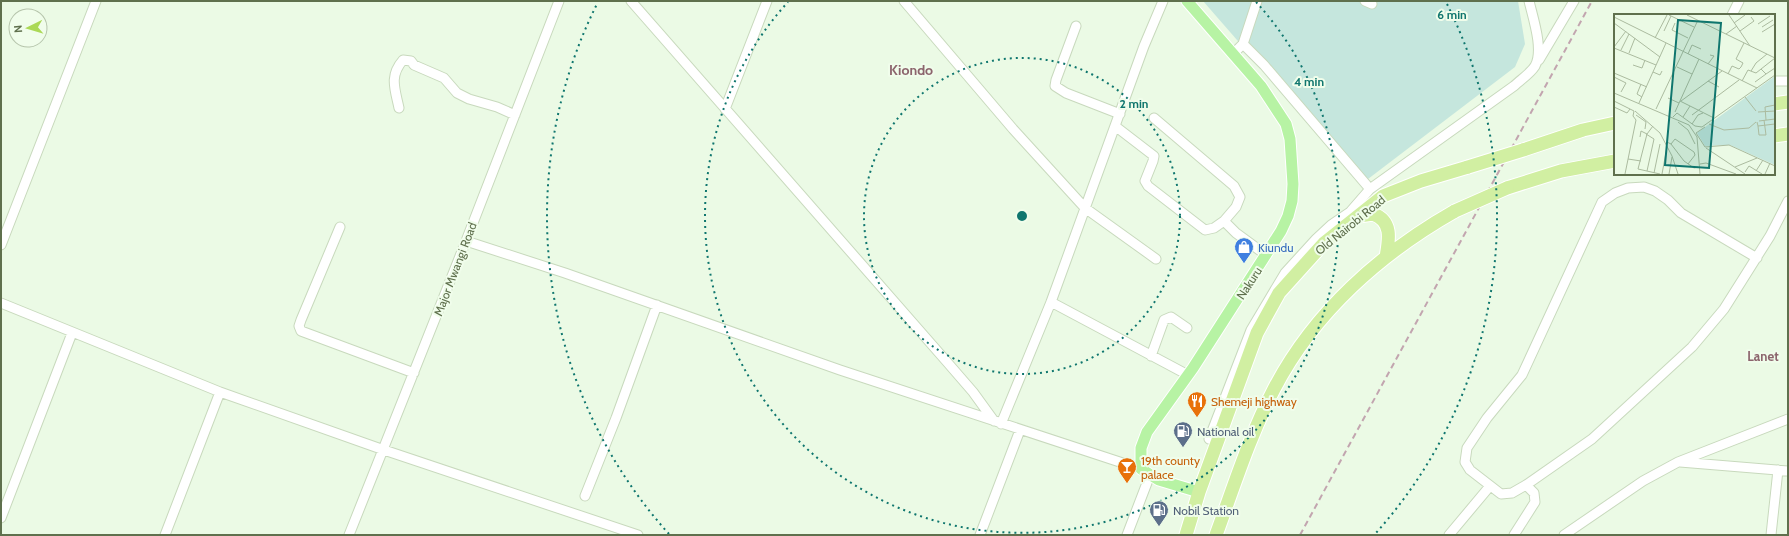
<svg xmlns="http://www.w3.org/2000/svg" width="1789" height="536" viewBox="0 0 1789 536" font-family="Cabin,sans-serif">
<style>
.green{fill:#c5e6dd}
.lines{fill:none;stroke-linecap:round;stroke-linejoin:round}
.minor-casing{stroke:#c8d9bd;stroke-width:11}
.major-casing{stroke:#fff;stroke-width:13}
.highway-casing{stroke:#fff;stroke-width:15}
.minor{stroke:#fff;stroke-width:9}
.major{stroke:#b7f3a4;stroke-width:11}
.highway{stroke:#d1efa2;stroke-width:13}
.rail{stroke:#c2a5af;stroke-width:2;stroke-dasharray:6 4;stroke-linecap:butt}
.highway-bridge-casing{stroke:#fff;stroke-width:15;stroke-linecap:butt}
.highway-bridge{stroke:#d1efa2;stroke-width:13}
.ring{fill:none;stroke:#0f766e;stroke-width:2;stroke-dasharray:2 4}
.labels{text-anchor:middle;dominant-baseline:central;stroke-width:4;stroke-linejoin:round;paint-order:stroke}
.street-label{font-size:12px;fill:#5f704d;stroke:#f0fdeb}
.shop-label{font-size:12px;fill:#366cbe;stroke:#f0fdeb;text-anchor:start}
.food-label{font-size:12px;fill:#c56008;stroke:#f0fdeb;text-anchor:start}
.service-label{font-size:12px;fill:#4e5e75;stroke:#f0fdeb;text-anchor:start}
.neighbourhood-label{font-size:13px;font-weight:bold;fill:#8c656d;stroke:#f0fdeb}
.quarter-label{font-size:14px;font-weight:bold;fill:#8c656d;stroke:#f0fdeb}
.inset-road{fill:none;stroke:#abbb9f;stroke-width:1}
.view{fill:#0f766e;fill-opacity:0.15;stroke:#0f766e;stroke-width:2}
.inset-edge{fill:none;stroke:#5f704d;stroke-width:2}
.centre{fill:#0f766e;stroke:#f0fdeb;stroke-width:2}
.ring-label{font-size:12px;text-anchor:middle;font-weight:bold;fill:#0f766e;stroke:#f0fdeb;stroke-width:4;stroke-linejoin:round;paint-order:stroke}
</style>
<rect width="100%" height="100%" fill="#ebfae5"/>
<path class="green" d="M1203 1H1518L1525 44 1515 67 1368 179 1244 48Z"/>
<g class="lines">
<defs>
<path id="minor" d="M631 1 947 362 973 392 994 421
M904 1 1013 129 1085 208 1156 259
M1365 1 1372 4
M1732 15 1739 1
M1076 26 1056 80 1055 86 1066 93 1120 114
M1243 44 1257 1
M1233 54 1243 44 1264 65 1370 189 1514 86C1520 80 1530 74 1535 66 1544 50 1533 18 1529 1
M1539 60 1574 1
M1774 81H1788
M399 108C395 89 389 76 403 60L411 61 414 65 444 78 457 93 469 99 497 107 515 115
M725 109 767 1
M1154 118 1234 186 1240 197 1236 207 1224 221
M1115 126 1154 156 1153 161 1145 181 1148 186 1205 230 1214 228 1224 221 1236 233 1266 255
M340 227 301 320 299 326 301 331 414 373
M466 241 565 273 840 370 1141 469
M1 245 96 1
M1757 258 1681 213 1668 200 1655 191 1644 187 1628 188 1615 193 1602 202 1522 375 1487 418 1467 448 1465 462 1470 470 1501 494 1512 493 1526 485 1592 439 1692 347 1724 309 1770 236 1788 201
M1051 302 1188 375
M1 303 220 392 384 450 638 535
M1151 356 1164 320 1171 317 1187 328
M1001 424 1051 302 1144 46 1163 1
M1209 439 1251 330 1285 273 1316 239 1331 225 1350 212 1370 189
M1680 462 1788 471
M585 496 616 418 657 305
M1 518 72 333
M165 535 220 392
M349 535 466 241 559 1
M980 535 1020 430
M1127 535 1150 475
M1449 535 1490 486
M1514 535 1535 502 1534 493 1526 485
M1564 535 1643 481 1678 462 1788 419
M1771 535 1778 470"/>
<path id="major" d="M1187 1 1261 86 1286 124 1290 139 1293 184 1292 201 1288 216 1281 231 1193 368 1147 432 1141 448V469L1159 480 1199 492"/>
<path id="highway" d="M1774 104 1788 102
M1774 136 1788 134
M1523 150 1583 130 1615 123
M1507 188 1561 171 1615 161
M1359 216 1373 214C1393 221 1389 240 1386 257
M1186 535 1199 492 1257 333 1279 293 1324 243 1383 196 1421 181 1468 167
M1216 535C1234 486 1250 435 1274 389 1314 312 1381 253 1455 211"/>
</defs>
<use href="#minor" class="minor-casing"/>
<use href="#major" class="major-casing"/>
<use href="#highway" class="highway-casing"/>
<use href="#minor" class="minor"/>
<use href="#major" class="major"/>
<use href="#highway" class="highway"/>
<path class="rail" d="M1300 535 1592 1"/>
<defs>
<path id="highway-bridge" d="M1468 167 1523 150
M1455 211 1507 188"/>
</defs>
<use href="#highway-bridge" class="highway-bridge-casing"/>
<use href="#highway-bridge" class="highway-bridge"/>
</g>
<g class="ring">
<circle cx="1022" cy="216" r="158"/>
<path d="M1256 2A317 317 0 1 1 788 2"/>
<path d="M669 534A475 475 0 0 1 597 4M1447 4A475 475 0 0 1 1375 534"/>
</g>
<defs>
<symbol id="shop-pin" viewBox="-11 -11 22 30"><path d="M0 17L-7.5 6A9.5 9.5 0 1 1 7.5 6Z" fill="#3f7fe0" stroke="#f0fdeb"/><path d="M-5-2.5h2.3a2.7 3.5 0 0 1 5.4 0H5L5.5 6h-11ZM-1.5-2.5h3a1.5 2.3 0 0 0-3 0Z" fill="#fff"/></symbol>
<symbol id="restaurant-pin" viewBox="-11 -11 22 30"><path d="M0 17L-7.5 6A9.5 9.5 0 1 1 7.5 6Z" fill="#e8710a" stroke="#f0fdeb"/><path d="M-5-6h1v4h1v-4h1v4h1v-4h1v5L-1.5 .5V6h-2V.5L-5-1ZM5-6V6H3V1.5H1.5Q1.5-4 5-6Z" fill="#fff"/></symbol>
<symbol id="fuel-pin" viewBox="-11 -11 22 30"><path d="M0 17L-7.5 6A9.5 9.5 0 1 1 7.5 6Z" fill="#5c6f8a" stroke="#f0fdeb"/><path d="M-5.5-6h7V0h2V4h1.3V-2.5L3-4.5l.8-.8L6-3V5H2.5V1h-1V6h-7ZM-4.2-4.7v3.2H.2V-4.7Z" fill="#fff"/></symbol>
<symbol id="bar-pin" viewBox="-11 -11 22 30"><path d="M0 17L-7.5 6A9.5 9.5 0 1 1 7.5 6Z" fill="#e8710a" stroke="#f0fdeb"/><path d="M-6-5H6L.8 .8V4.5H3.5V6h-7V4.5H-.8V.8Z" fill="#fff"/></symbol>
</defs>
<g fill-rule="evenodd">
<use href="#shop-pin" x="1233" y="236" width="22" height="30"/>
<use href="#restaurant-pin" x="1186" y="390" width="22" height="30"/>
<use href="#fuel-pin" x="1172" y="420" width="22" height="30"/>
<use href="#bar-pin" x="1116" y="456" width="22" height="30"/>
<use href="#fuel-pin" x="1148" y="499" width="22" height="30"/>
</g>
<g class="labels">
<g class="street-label">
<text transform="translate(1350 225) rotate(-39)">Old Nairobi Road</text>
<text transform="translate(455 269) rotate(-69)">Major Mwangi Road</text>
<text transform="translate(1249 283) rotate(-57)">Nakuru</text>
</g>
<g class="shop-label">
<text x="1258" y="247">Kiundu</text>
</g>
<g class="food-label">
<text x="1211" y="401">Shemeji highway</text>
<text x="1141" y="460">19th county<tspan x="1141" dy="14">palace</tspan></text>
</g>
<g class="service-label">
<text x="1197" y="431">National oil</text>
<text x="1173" y="510">Nobil Station</text>
</g>
<g class="neighbourhood-label">
<text x="1763" y="356">Lanet</text>
</g>
<g class="quarter-label">
<text x="911" y="70">Kiondo</text>
</g>
</g>
<g transform="translate(1614 14)">
<rect width="161" height="161" fill="#ebfae5"/>
<path d="M161 62V151L116 131 91 132 83 119Z" fill="#c5e6dd"/>
<path class="inset-road" d="M55 1 80 13M73 1 161 44M115 1 136 32M0 3 143 74M0 9 46 43M61 9 58 16 74 24M120 9 131 1M144 10 156 2M148 13 159 6M50 17 57 2M126 17 140 7 137 3M148 18 161 10M112 20 123 12M41 24 53 1M0 33 12 17M0 34 42 51M7 36 15 20M15 39 21 24M74 40 78 31 87 35M94 50 100 42 96 41M19 51 28 54 31 46M63 53 78 60M147 55 152 60 161 54M137 57 142 49 153 40M39 58 46 61 48 57M0 59 33 73M114 60 118 52 125 55 127 53 129 49 122 45 130 29M0 63 12 69 7 78M94 67 105 73M128 67 134 56 142 59 161 44M141 68 152 60M27 70 23 80 28 83M0 79 75 111 83 123 86 160M131 83 142 97M54 84 65 89M0 87 20 97 19 102 22 106 11 160M66 87 100 104M67 87 108 57M25 89 52 29M0 93 13 99 16 95M42 95 84 6M21 97 46 119 58 142 64 160M61 98 85 45M144 98 161 97M22 101 32 108 31 115M78 101 125 66M59 103 63 99 81 112 88 113 161 61M69 103 76 92M152 106 151 93 161 91M145 107 161 105M64 108 74 116 81 130M143 108 144 112 161 110M78 110 84 101 89 99M95 110 110 116 135 114 142 108M39 112 33 120 24 155 46 160M144 112 145 121H152L150 106M91 113 82 119 91 133 115 131 161 152M32 120 40 125 33 157M26 123 27 117 33 120M53 128 57 130 70 147 80 154 84 153M57 130 61 125 80 138 81 141 74 150M92 134 131 160M14 145 27 147M86 150 92 149 122 160M121 153 143 144M142 157 149 146M131 158 135 152 148 160M40 159 46 130M48 160 53 133M55 160 58 143M151 160 156 149"/>
<path class="view" d="M64 6 107 9 95 154 51 151Z"/>
<rect width="161" height="161" class="inset-edge"/>
</g>
<circle cx="1022" cy="216" r="6" class="centre"/>
<g class="ring-label">
<text x="1452" y="19">6 min</text>
<text x="1309" y="86">4 min</text>
<text x="1134" y="108">2 min</text>
</g>
<rect width="1789" height="536" fill="none" stroke="#5f704d" stroke-width="4"/>
<g transform="translate(28 28) rotate(265)"><circle r="19" fill="#f0fdeb" stroke="#b6c5ac"/>
<path d="M0-3L7 15L0 10L-7 15Z" fill="#abd956"/>
<text y="-6" font-size="11" font-weight="bold" text-anchor="middle" fill="#5f704d">N</text>
</g>
</svg>
